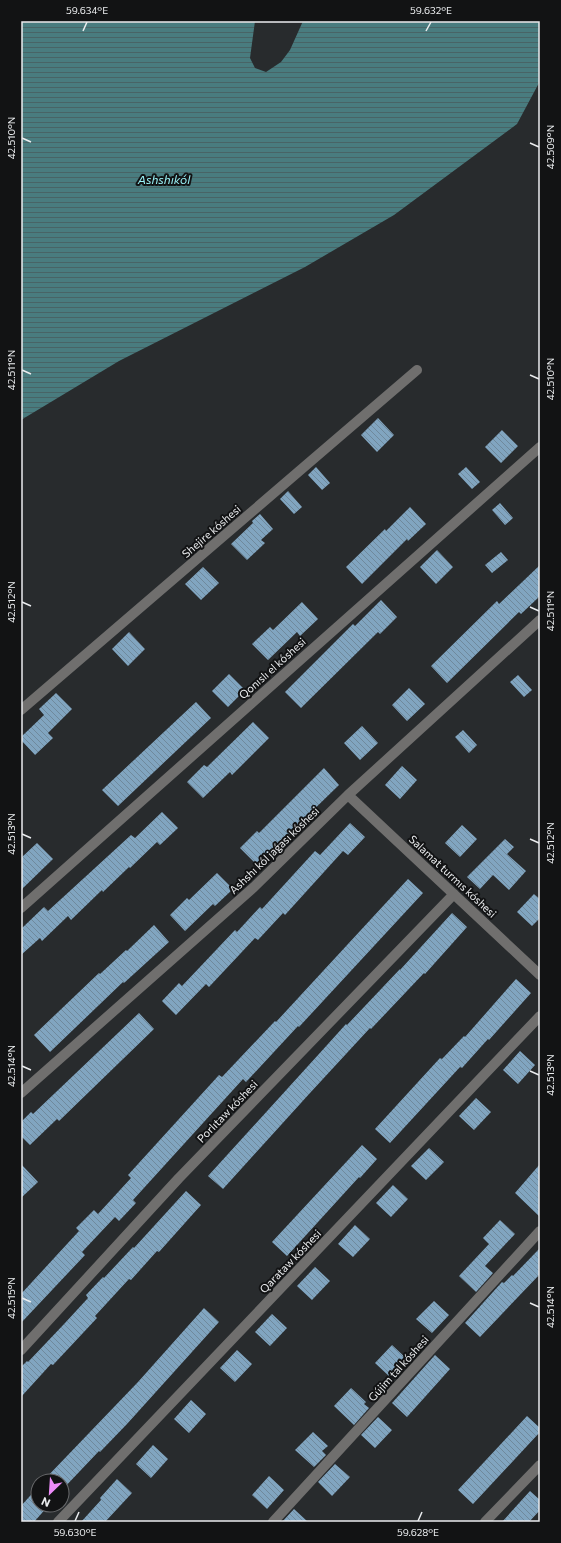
<svg xmlns="http://www.w3.org/2000/svg" width="561" height="1543" viewBox="0 0 561 1543" font-family="Commissioner,sans-serif">
<style>
.water{fill:url(#water-rules)}
.building{fill:url(#building-back-hatch)}
.lines{fill:none;stroke-linecap:round;stroke-linejoin:round}
.street{stroke:#706f6e;stroke-width:10}
.ticks{fill:none;stroke:#ebedef;stroke-width:1.5}
.labels{text-anchor:middle;dominant-baseline:central;stroke-width:4;stroke-linejoin:round;paint-order:stroke}
.street-label{font-size:11px;fill:#ebedef;stroke:#121314}
.water-label{font-size:12px;font-style:italic;fill:#9af3f8;stroke:#121314}
.neatline{fill:none;stroke:#ebedef;stroke-width:1.5}
.ticks-label{font-size:10px;text-anchor:middle;fill:#ebedef}
</style>
<defs>
<pattern id="water-rules" width="6" height="5" patternUnits="userSpaceOnUse"><rect width="6" height="5" fill="#497c7f"/><path d="M0 2.5h6" fill="none" stroke="#486466"/></pattern>
<pattern id="building-back-hatch" width="6" height="6" patternUnits="userSpaceOnUse"><rect width="6" height="6" fill="#81a5c0"/><path d="M-1 5l2 2M0 0l6 6M5-1l2 2" fill="none" stroke="#6f899c"/></pattern>
</defs>
<rect width="100%" height="100%" fill="#282b2d"/>
<path class="water" d="M21 21H255L250 58 255 68 266 72 281 62 290 50 303 21H540V81L517 124 394 215 305 267 119 361 21 420Z"/>
<path class="building" d="M378 418 394 435 377 452 361 435Z
M502 430 518 446 501 463 485 447Z
M316 467 330 483 322 490 308 475Z
M466 467 480 482 472 489 458 474Z
M288 491 302 507 294 514 280 499Z
M500 503 513 518 505 525 492 510Z
M410 507 426 524 408 541 407 539 362 584 346 567 385 529 386 531Z
M260 514 273 529 261 540 265 543 247 560 231 544 253 523 252 521Z
M437 550 453 567 436 584 420 567Z
M501 552 508 560 492 573 485 565Z
M540 565V596L521 614 519 612 447 683 431 666 497 601 499 604Z
M203 567 219 583 201 600 185 584Z
M381 600 397 617 380 634 378 632 301 708 285 692 353 624 355 626Z
M302 602 318 619 300 636 297 632 268 660 252 644 270 627 273 630Z
M129 632 145 649 128 666 112 649Z
M229 674 245 690 228 707 212 691Z
M518 675 532 690 524 697 510 682Z
M409 688 425 704 407 721 392 705Z
M56 693 72 709 48 733 53 738 35 755 21 740V737L44 715 39 709Z
M196 702 211 718 118 806 102 790Z
M253 722 269 738 232 775 230 772 203 798 187 782 204 765 207 767Z
M362 726 378 743 360 760 344 743Z
M463 730 477 745 469 753 455 737Z
M402 766 417 780 400 799 385 785Z
M324 768 339 785 301 822 303 823 285 840 283 838 256 864 240 848 257 831 259 833Z
M162 812 178 828 160 845 157 842 130 868 129 867 103 892 102 890 71 920 68 916 42 941 40 938 21 955V929L44 907 48 911 131 835 135 838Z
M350 823 365 837 348 855 343 851 285 915 283 913 258 940 255 938 209 987 206 984 176 1015 162 1001 179 983 182 986 235 930 237 932 260 907 262 909 315 851 320 855Z
M462 825 477 839 460 857 445 843Z
M505 839 514 847 507 854 526 871 509 890 493 875 480 889 467 877Z
M37 843 53 859 21 890V858Z
M217 873 233 889 215 906 213 904 185 931 170 915 187 898 189 900Z
M408 879 423 893 299 1027 298 1026 246 1082 243 1079 133 1200 136 1203 119 1221 115 1217 82 1252 85 1255 21 1323V1294L79 1231 76 1228 94 1210 98 1214 131 1178 128 1175 219 1075 222 1077 275 1021 276 1022Z
M534 894 540 899V918L532 926 517 912Z
M452 913 467 927 425 974 424 973 371 1029 370 1028 310 1093 223 1189 208 1176 328 1044 346 1024 347 1025 400 969V970Z
M154 925 169 942 124 983 123 982 50 1052 34 1035 99 973 100 974 126 950 127 951Z
M516 979 531 993 489 1040 488 1039 462 1068 460 1067 390 1143 375 1129 440 1058 442 1059 464 1036 465 1037Z
M139 1013 154 1029 59 1121 57 1119 30 1145 21 1136V1122L31 1112 33 1114Z
M520 1051 535 1065 518 1084 503 1070Z
M476 1098 491 1112 474 1130 459 1116Z
M362 1145 377 1159 360 1178 359 1177 287 1256 272 1242Z
M429 1148 444 1162 426 1180 411 1166Z
M21 1164 38 1182 21 1198Z
M540 1164V1217L515 1193Z
M393 1185 408 1199 391 1217 376 1203Z
M186 1191 201 1205 159 1252 157 1251 131 1280 129 1279 95 1316 97 1318 53 1365 51 1364 21 1397V1367L27 1361 28 1362 65 1323 88 1298 86 1295 103 1277 104 1278 133 1247 134 1248Z
M500 1220 515 1234 485 1266 493 1273 476 1292 459 1276 489 1244 483 1238Z
M355 1225 370 1239 353 1257 338 1244Z
M540 1248V1274L480 1337 465 1323 502 1282 504 1283 512 1275 513 1276Z
M315 1267 330 1281 312 1300 297 1286Z
M434 1301 449 1315 432 1333 416 1319Z
M204 1308 219 1322 127 1424 100 1452 99 1451 62 1490V1481H43L138 1382Z
M272 1314 287 1328 270 1346 255 1332Z
M392 1345 407 1359 390 1377 375 1363Z
M237 1350 252 1364 235 1382 220 1368Z
M435 1355 450 1369 407 1417 392 1403Z
M351 1388 366 1402 364 1404 369 1408 354 1425 334 1406Z
M191 1400 206 1414 189 1433 174 1419Z
M527 1416 540 1428V1432L473 1504 458 1490Z
M378 1417 392 1430 375 1448 361 1435Z
M313 1432 328 1446 322 1451 326 1455 314 1467 295 1450Z
M153 1445 168 1459 151 1478 136 1464Z
M335 1464 350 1477 332 1496 318 1482Z
M269 1476 284 1490 267 1509 252 1495Z
M117 1479 132 1493 105 1522H81L101 1500 100 1498Z
M38 1487V1505H49L34 1522H21V1506Z
M530 1491 540 1500V1510L529 1522H502Z
M294 1509 308 1522H282Z"/>
<g class="lines">
<path class="street" d="M21 710 417 370
M348 795 540 975
M21 908 540 447
M21 1093 254 887 348 795 540 620
M21 1350 179 1178 454 894
M58 1522 540 1016
M273 1522 540 1231
M485 1522 540 1465"/>
</g>
<path class="ticks" d="M83 31 87 22M426 31 431 22M22 138 31 142M530 143 539 147M22 370 31 374M530 375 539 379M22 602 31 606M530 607 539 611M22 834 31 838M530 839 539 843M22 1066 31 1070M530 1071 539 1075M22 1298 31 1302M530 1303 539 1307M75 1521 79 1512M418 1521 422 1512"/>
<g class="labels">
<g class="street-label">
<text transform="translate(211 531) rotate(-41)">Shejire kóshesi</text>
<text transform="translate(272 668) rotate(-42)">Qonıslı el kóshesi</text>
<text transform="translate(274 850) rotate(-44)">Ashshı kól jaǵası kóshesi</text>
<text transform="translate(453 876) rotate(43)">Salamat turmıs kóshesi</text>
<text transform="translate(227 1111) rotate(-46)">Porlıtaw kóshesi</text>
<text transform="translate(290 1261) rotate(-46)">Qarataw kóshesi</text>
<text transform="translate(398 1368) rotate(-48)">Gújim tal kóshesi</text>
</g>
<g class="water-label">
<text x="164" y="179">Ashshıkól</text>
</g>
</g>
<rect width="561" height="1543" fill="none" stroke="#121314" stroke-width="44"/>
<g transform="translate(50 1493) rotate(205)"><circle r="19" fill="#121314" stroke="#696a6c"/>
<path d="M0-3L7 15L0 10L-7 15Z" fill="#ed8cf9"/>
<text y="-6" font-size="11" font-weight="bold" text-anchor="middle" fill="#ebedef">N</text>
</g>
<rect x="22" y="22" width="517" height="1499" class="neatline"/>
<g class="ticks-label">
<text x="87" y="14">59.634°E</text>
<text x="431" y="14">59.632°E</text>
<text transform="translate(11 138) rotate(-90)" y="4">42.510°N</text>
<text transform="translate(550 147) rotate(-90)" y="4">42.509°N</text>
<text transform="translate(11 370) rotate(-90)" y="4">42.511°N</text>
<text transform="translate(550 379) rotate(-90)" y="4">42.510°N</text>
<text transform="translate(11 602) rotate(-90)" y="4">42.512°N</text>
<text transform="translate(550 611) rotate(-90)" y="4">42.511°N</text>
<text transform="translate(11 834) rotate(-90)" y="4">42.513°N</text>
<text transform="translate(550 843) rotate(-90)" y="4">42.512°N</text>
<text transform="translate(11 1066) rotate(-90)" y="4">42.514°N</text>
<text transform="translate(550 1075) rotate(-90)" y="4">42.513°N</text>
<text transform="translate(11 1298) rotate(-90)" y="4">42.515°N</text>
<text transform="translate(550 1307) rotate(-90)" y="4">42.514°N</text>
<text x="75" y="1536">59.630°E</text>
<text x="418" y="1536">59.628°E</text>
</g>
</svg>
